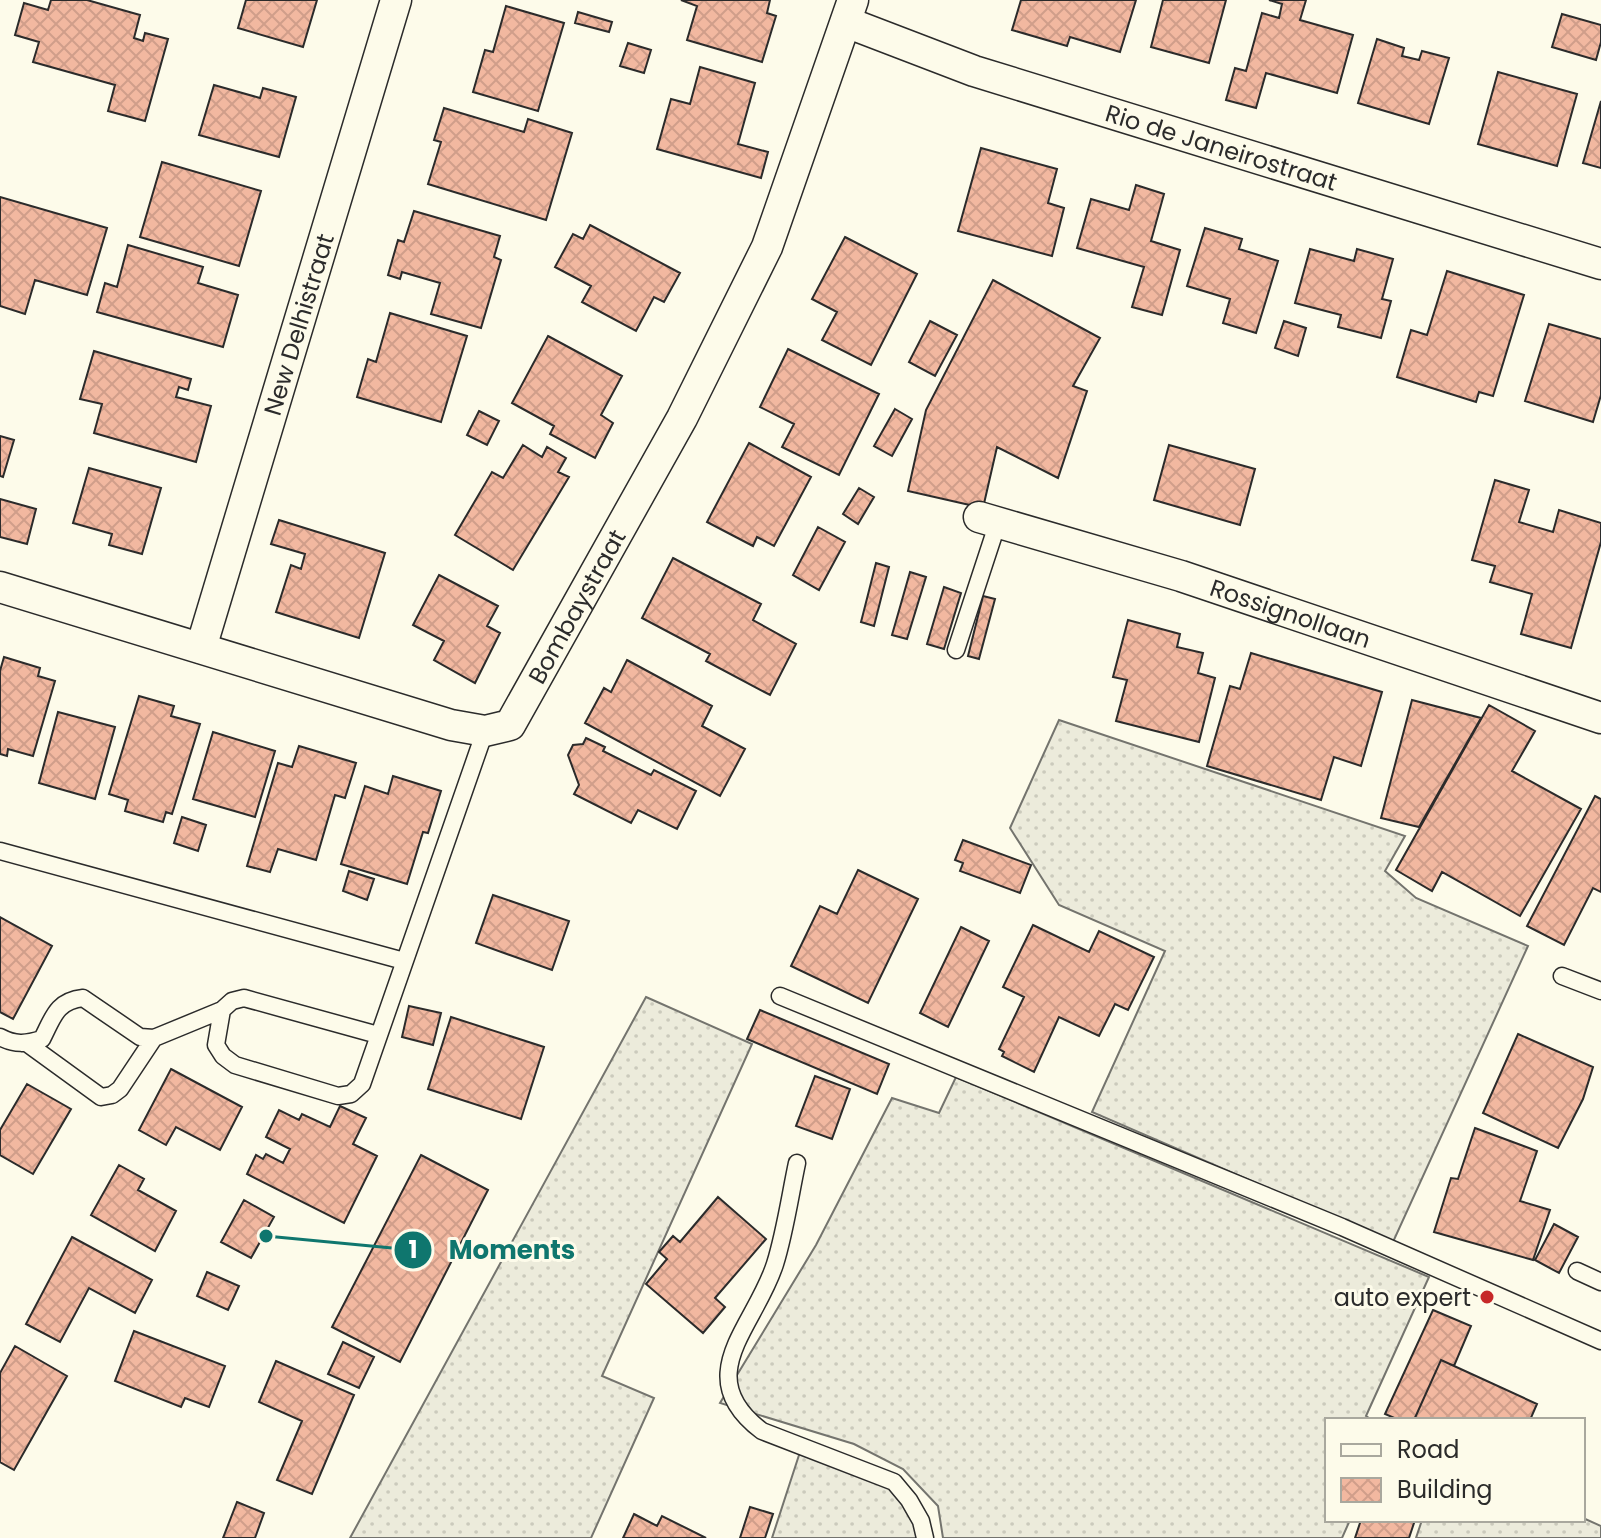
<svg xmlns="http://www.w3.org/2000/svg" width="1601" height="1538" viewBox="0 0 1601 1538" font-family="Poppins,sans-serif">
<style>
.grass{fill:url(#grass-dots);stroke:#74746e;stroke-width:2}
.building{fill:url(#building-cross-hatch);stroke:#2b2b2b;stroke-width:2}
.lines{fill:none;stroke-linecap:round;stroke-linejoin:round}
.service-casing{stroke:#2b2b2b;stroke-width:19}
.minor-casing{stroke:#2b2b2b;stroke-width:33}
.service{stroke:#fdfbea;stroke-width:16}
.minor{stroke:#fdfbea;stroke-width:30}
.poi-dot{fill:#c62828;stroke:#fdfbea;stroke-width:3}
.labels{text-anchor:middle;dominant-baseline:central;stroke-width:6;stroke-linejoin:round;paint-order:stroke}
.street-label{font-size:24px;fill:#2b2b2b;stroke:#fdfbea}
.poi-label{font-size:24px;fill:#2b2b2b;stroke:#fdfbea;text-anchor:end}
.leader{fill:none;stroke:#0f766e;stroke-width:3}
.callout-dot{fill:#0f766e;stroke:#fdfbea;stroke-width:3}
.mark-label{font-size:24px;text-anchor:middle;font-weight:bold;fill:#fff}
.callout-label{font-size:26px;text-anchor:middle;font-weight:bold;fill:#0f766e;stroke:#fdfbea;stroke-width:6;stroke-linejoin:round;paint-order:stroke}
</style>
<defs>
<pattern id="grass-dots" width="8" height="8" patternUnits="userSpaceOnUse" patternTransform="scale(2)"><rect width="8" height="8" fill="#ecebdb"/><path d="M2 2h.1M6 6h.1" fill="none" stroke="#cbcabc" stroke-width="1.8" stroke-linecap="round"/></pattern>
<pattern id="building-cross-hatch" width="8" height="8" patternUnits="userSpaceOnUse" patternTransform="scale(2)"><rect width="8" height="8" fill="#f2b8a0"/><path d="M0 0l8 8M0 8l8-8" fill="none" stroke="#d09e8a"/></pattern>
</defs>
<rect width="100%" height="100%" fill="#fdfbea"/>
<path class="grass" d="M1059 720 1405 836 1385 871 1416 898 1528 946 1393 1242 1092 1112 1165 951 1059 905 1010 828Z
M646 997 752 1044 602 1376 654 1398 591 1538H350Z
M956 1077 1429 1277 1366 1416 1372 1420H1327V1520H1350L1342 1538H943L938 1506 903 1469 854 1444 720 1403 816 1245 892 1098 939 1113Z
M800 1452 888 1481 915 1515 919 1538H772Z
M1583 1518 1601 1526V1538H1416L1422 1520Z"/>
<path class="building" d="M51 0H87L140 15 134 38 143 41 145 33 168 39 145 121 108 111 115 85 33 62 39 42 15 35 24 3 48 10Z
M246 0H317L303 47 238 28Z
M681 0H770L767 13 776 16 762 62 687 40 697 6Z
M1021 0H1136L1120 52 1070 37 1067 46 1012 30Z
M1163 0H1226L1209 63 1151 47Z
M1269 0H1306L1300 20 1353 35 1337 93 1266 73 1256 108 1226 100 1235 68 1246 71 1262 13 1279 18 1282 4Z
M506 6 564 23 538 111 473 92 485 50 493 52Z
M578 12 612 22 609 32 575 23Z
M1562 14 1601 25V42L1596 60 1552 47Z
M1377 39 1404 48 1402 56 1419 60 1422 51 1449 58 1429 124 1358 103Z
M628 43 651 50 644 73 620 66Z
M700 67 755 83 738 144 768 152 761 178 657 149 671 99 690 104Z
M1498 72 1577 94 1557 166 1478 144Z
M214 85 260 98 263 88 296 97 279 157 199 135Z
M1601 101V168L1583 163Z
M444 108 524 132 528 119 572 133 546 220 428 184 441 142 434 140Z
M981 148 1057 169 1048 203 1064 208 1052 256 958 231Z
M162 162 261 191 239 266 140 237Z
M1136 185 1164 194 1151 241 1180 250 1162 315 1132 307 1144 267 1077 248 1091 199 1129 210Z
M0 197 107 228 87 295 35 280 25 314 0 306Z
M414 211 500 236 494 257 501 260 481 328 431 314 440 283 402 272 400 279 388 275 398 240 404 242Z
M590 225 680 273 664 302 654 297 636 331 582 302 591 286 555 267 573 234 583 239Z
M1205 228 1242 239 1239 249 1278 261 1256 333 1223 323 1230 299 1187 286Z
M845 237 917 274 871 365 822 340 837 312 812 299Z
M128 245 203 267 198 283 238 295 223 347 97 312 105 283 117 287Z
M1310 249 1354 261 1357 249 1393 259 1382 299 1391 301 1381 338 1338 327 1341 315 1295 303Z
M1447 271 1524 295 1493 396 1479 392 1476 402 1397 377 1411 330 1427 335Z
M993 280 1100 338 1073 386 1087 391 1058 478 997 447 983 508 908 491 926 410Z
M390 313 467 336 441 422 357 397 368 359 376 362Z
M930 321 957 335 935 376 909 362Z
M1284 321 1306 328 1298 356 1275 348Z
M1549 324 1601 339V395L1593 422 1525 401Z
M548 336 622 376 601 415 613 423 595 458 550 434 554 426 512 403Z
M788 349 879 394 839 475 782 447 794 424 760 407Z
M94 351 191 379 188 390 179 387 176 397 211 406 196 462 94 433 102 404 80 399Z
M895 409 912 419 892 456 874 446Z
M479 411 499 421 487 445 467 435Z
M0 436 14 440 3 477 0 476Z
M749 443 811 477 774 546 757 537 753 546 707 522Z
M523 445 542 457 547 447 566 458 558 472 569 477 513 570 455 535 492 472 503 478Z
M1169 445 1255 469 1240 525 1154 500Z
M89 468 161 488 142 554 109 545 112 534 73 523Z
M1495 480 1529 490 1519 522 1553 532 1559 510 1601 523V542L1571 648 1521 634 1532 594 1490 582 1495 566 1472 560Z
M859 488 874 497 858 524 843 514Z
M0 499 36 509 27 544 0 537Z
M279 520 385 553 359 638 276 612 291 565 301 569 305 554 271 544Z
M818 527 845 542 819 590 793 575Z
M673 558 761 604 753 620 796 644 770 695 706 661 710 654 642 618Z
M876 563 889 567 874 626 861 622Z
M910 572 926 577 907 639 892 635Z
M439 575 498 606 487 626 500 633 475 683 434 660 444 641 413 625Z
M944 587 961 593 944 649 927 644Z
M983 596 995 599 979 659 968 656Z
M1128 620 1180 634 1177 647 1203 653 1198 673 1215 678 1199 742 1116 721 1127 680 1113 677Z
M1251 653 1382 692 1361 766 1334 757 1321 800 1207 766 1230 686 1240 689Z
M4 657 40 668 38 676 55 681 33 756 8 749 7 756 0 754V671Z
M627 660 712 706 702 726 745 749 720 796 585 723 604 688 611 692Z
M139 696 174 706 171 716 200 724 172 814 166 812 163 822 125 811 128 800 109 794Z
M1412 700 1481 718 1419 827 1381 818Z
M1489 705 1535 731 1512 771 1581 809 1520 916 1442 872 1432 891 1396 870Z
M58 712 115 727 95 799 39 783Z
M213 732 275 751 255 817 193 799Z
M586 738 605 747 603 751 651 775 654 770 696 791 677 829 638 810 631 823 574 794 579 785 568 755 573 745 583 744Z
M299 746 356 763 345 798 335 795 316 860 278 849 270 872 247 866 278 763 292 767Z
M393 776 441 791 428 833 423 832 407 884 341 864 365 786 388 794Z
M1595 796 1601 799V892L1593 888 1564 945 1527 926Z
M182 817 206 825 198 851 174 843Z
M963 840 1031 865 1020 893 960 871 963 863 955 860Z
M858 870 918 899 868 1003 791 966 820 906 837 914Z
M349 871 374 879 367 900 343 891Z
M493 895 569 921 552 970 476 943Z
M0 917 52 946 13 1019 0 1012Z
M1033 925 1089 952 1099 931 1154 957 1128 1010 1115 1004 1099 1036 1059 1017 1034 1072 1002 1056 1004 1052 999 1049 1024 997 1003 987Z
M961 927 989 941 948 1027 920 1013Z
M409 1006 441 1013 433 1045 402 1037Z
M760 1010 889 1064 877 1094 747 1039Z
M451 1017 544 1047 521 1119 428 1089Z
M1518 1034 1593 1067 1583 1099 1558 1148 1483 1113Z
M171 1069 242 1107 220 1150 176 1127 166 1145 139 1130Z
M815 1076 850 1089 832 1139 796 1126Z
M27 1084 71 1109 33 1174 0 1155V1130Z
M340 1106 366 1118 353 1144 377 1156 344 1223 247 1174 256 1155 263 1159 266 1154 283 1163 290 1149 266 1137 279 1110 299 1120 302 1114 330 1127Z
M1475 1128 1537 1151 1520 1201 1550 1210 1533 1260 1434 1232 1451 1178 1458 1179Z
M421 1155 488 1190 400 1362 332 1327Z
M119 1165 144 1179 138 1190 176 1211 155 1251 91 1215Z
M718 1197 766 1239 715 1298 725 1307 703 1333 646 1284 667 1259 659 1252 673 1236 680 1242Z
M244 1200 274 1217 251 1258 221 1242Z
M1554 1224 1578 1237 1559 1273 1535 1260Z
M72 1237 152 1280 135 1313 89 1288 60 1342 26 1324Z
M207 1272 239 1286 228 1310 197 1296Z
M1433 1310 1471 1326 1454 1366 1441 1360 1414 1420H1399L1385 1414Z
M134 1331 225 1366 209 1407 185 1398 181 1407 115 1381Z
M343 1342 374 1357 359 1388 328 1374Z
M15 1346 67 1376 14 1470 0 1462V1373Z
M1441 1360 1537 1404 1530 1420H1414Z
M276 1361 354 1395 312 1494 277 1480 302 1421 259 1402Z
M237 1502 264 1513 255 1538H223Z
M750 1507 773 1514 765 1538H740Z
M634 1514 657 1526 662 1516 706 1538H623Z
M1361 1520H1415L1409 1538H1355Z"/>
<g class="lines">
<defs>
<path id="service" d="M956 650 998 522
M0 851 404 961
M1562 976 1601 991
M780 996 1342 1227 1601 1341
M222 1010 232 1001 244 998 378 1035
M0 1037C15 1045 26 1044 42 1039 53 1018 56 1001 83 998L140 1037 154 1038 222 1010 216 1045 223 1056 235 1065 338 1096 351 1094 362 1084 485 731
M28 1044 101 1097 112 1095 120 1089 154 1038
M797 1163C790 1196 785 1232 775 1264 755 1327 689 1376 762 1431L894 1482 909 1500 921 1521 925 1538
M1577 1271 1601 1282"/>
<g id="minor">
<path id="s1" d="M846 22 974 71 1601 264"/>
<path id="s2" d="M979 517 1181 576 1601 718"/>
<path id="s3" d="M0 587 451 725 485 731 510 725 682 418 767 247 853 0"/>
<path id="s4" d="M201 648 396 0"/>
</g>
</defs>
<use href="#service" class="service-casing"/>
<use href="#minor" class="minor-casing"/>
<use href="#service" class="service"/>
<use href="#minor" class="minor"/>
</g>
<circle class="poi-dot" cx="1487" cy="1297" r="8"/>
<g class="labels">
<g class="street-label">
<text stroke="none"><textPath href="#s1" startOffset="396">Rio de Janeirostraat</textPath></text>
<text stroke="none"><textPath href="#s4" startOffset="338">New Delhistraat</textPath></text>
<text stroke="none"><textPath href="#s3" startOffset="668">Bombaystraat</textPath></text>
<text stroke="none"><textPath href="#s2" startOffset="326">Rossignollaan</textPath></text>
</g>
<g class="poi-label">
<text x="1471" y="1297">auto expert</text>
</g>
</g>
<path class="leader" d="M266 1236L413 1250"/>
<g class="callout-dot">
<circle cx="266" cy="1236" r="8"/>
<circle cx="413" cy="1250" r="20"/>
</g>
<g class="mark-label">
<text x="413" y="1258">1</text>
</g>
<g class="callout-label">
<text x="512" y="1259">Moments</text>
</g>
<rect x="1325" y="1418" width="260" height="104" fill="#fdfbea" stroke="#a9a89e" stroke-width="2"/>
<rect x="1341" y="1444" width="40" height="12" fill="#fdfbea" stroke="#a9a89e" stroke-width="2"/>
<text x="1397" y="1458" font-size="24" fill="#2b2b2b">Road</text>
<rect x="1341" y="1478" width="40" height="24" fill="url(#building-cross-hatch)" stroke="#a9a89e" stroke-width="2"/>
<text x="1397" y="1498" font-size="24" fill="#2b2b2b">Building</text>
</svg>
